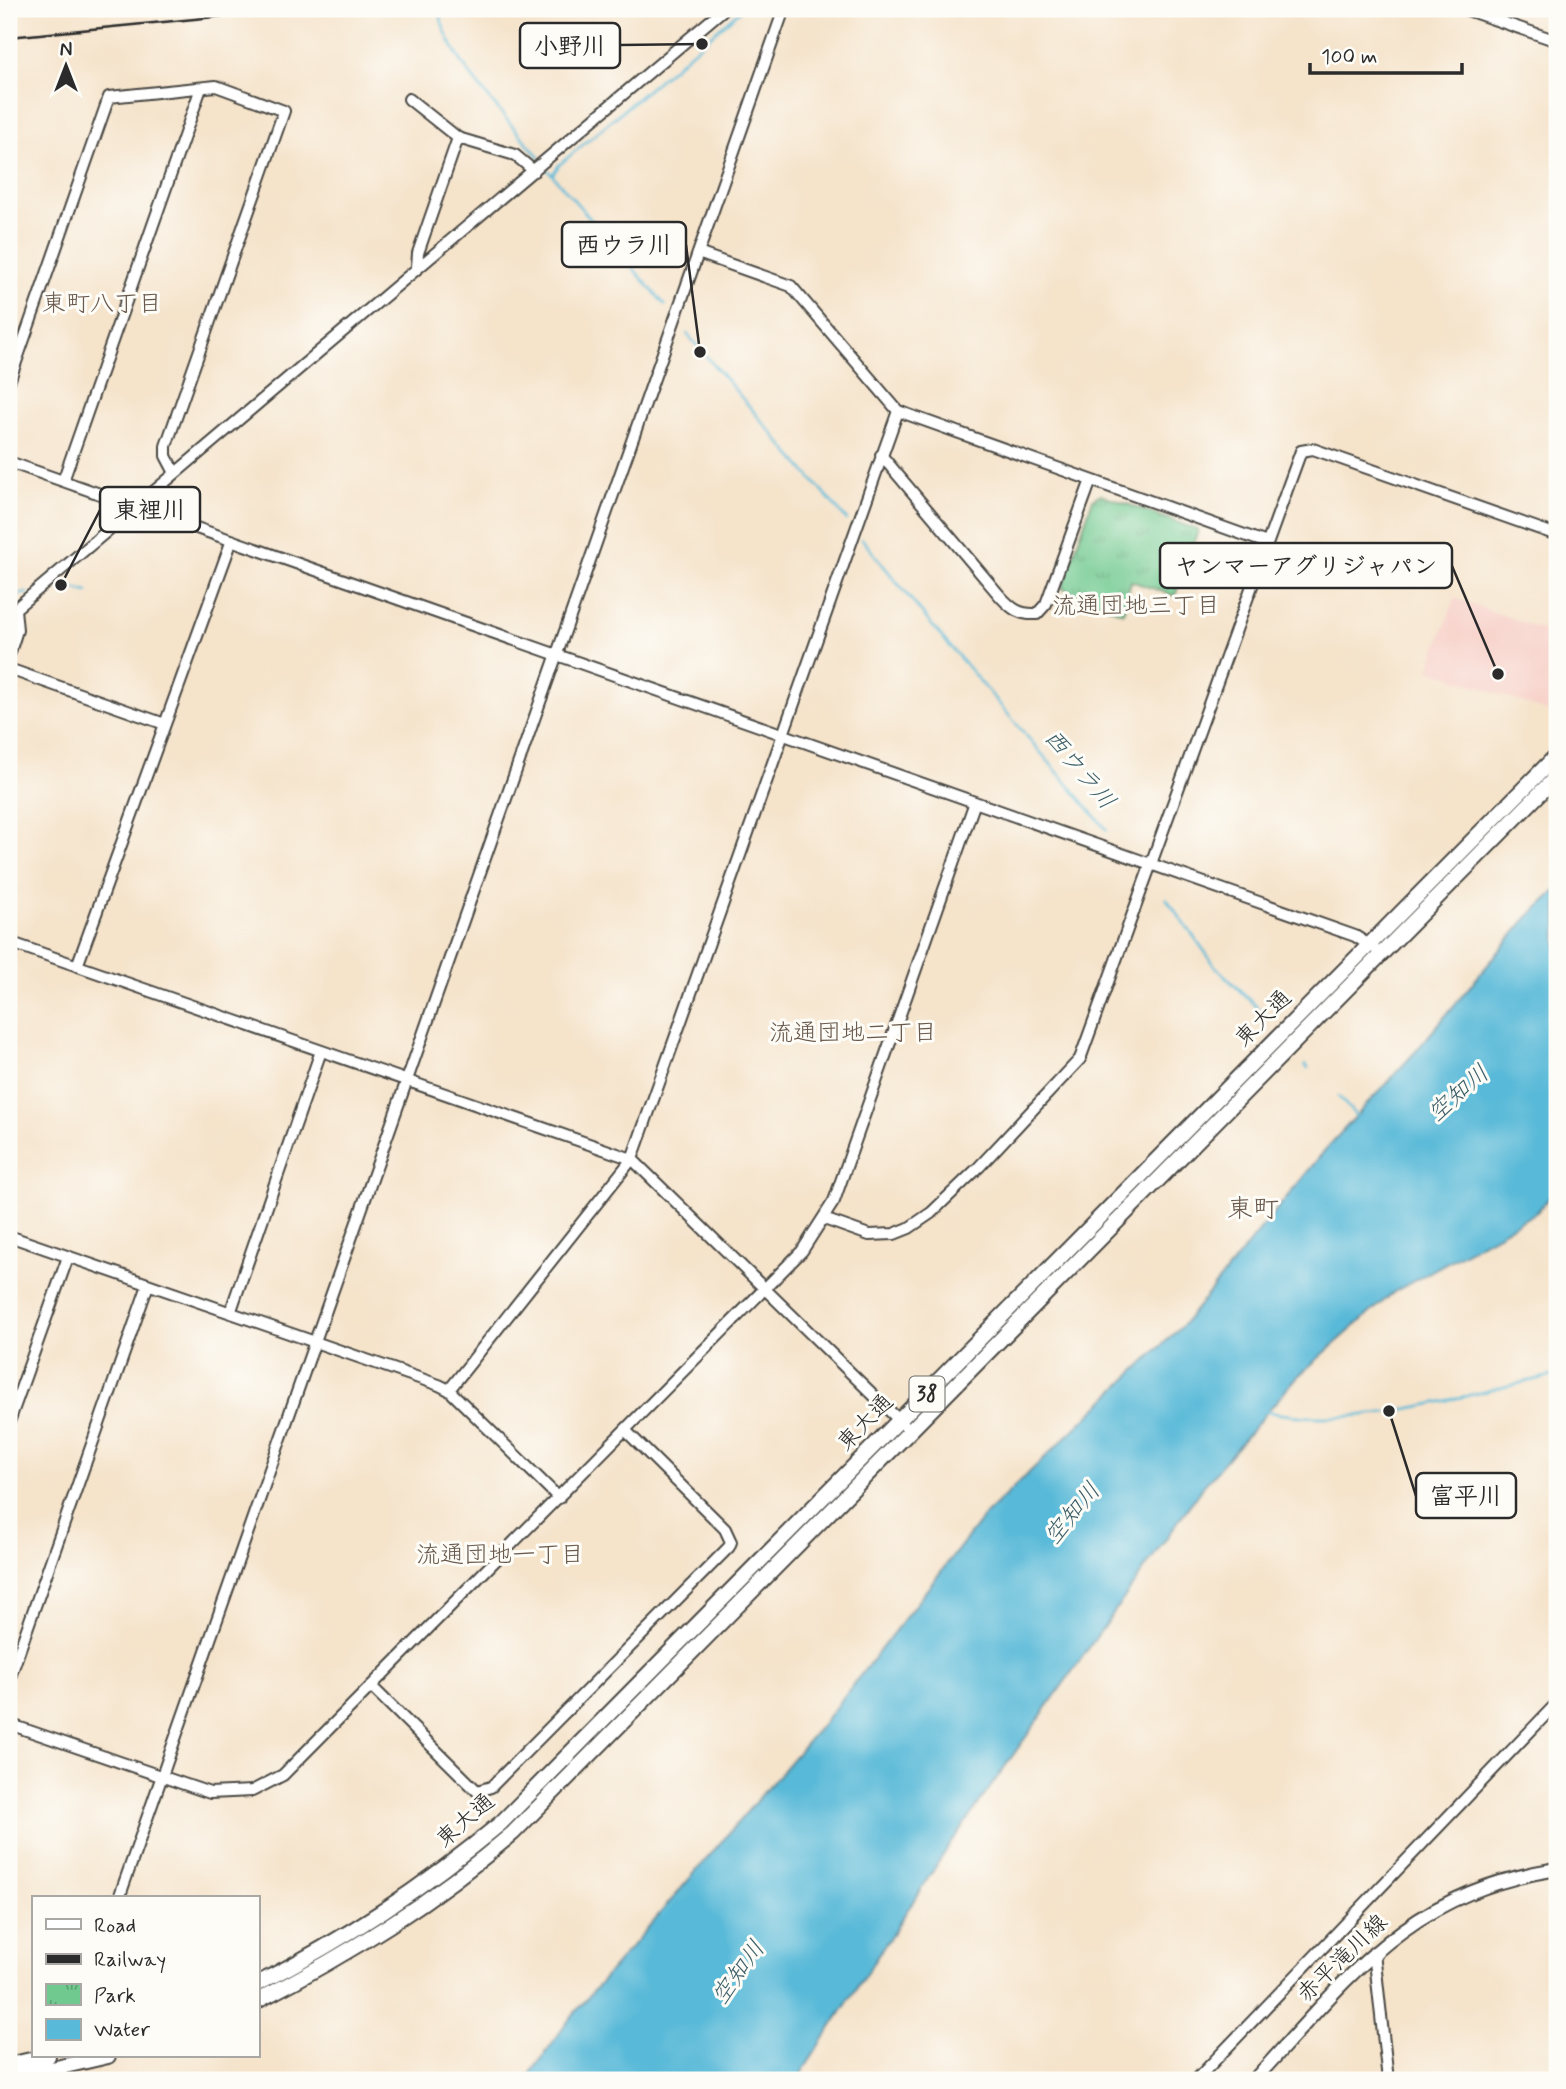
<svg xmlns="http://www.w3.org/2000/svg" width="1566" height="2089" viewBox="0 0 1566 2089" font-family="Mynerve,'Klee One',sans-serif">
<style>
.built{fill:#f7d1c9}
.park{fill:url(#park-tufts);stroke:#4e7a5d;stroke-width:2}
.water{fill:#59b9d8;stroke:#427282;stroke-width:2}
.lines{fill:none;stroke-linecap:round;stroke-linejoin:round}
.stream{stroke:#59b9d8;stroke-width:2.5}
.minor-casing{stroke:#494743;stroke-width:14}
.major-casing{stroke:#494743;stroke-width:16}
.highway-casing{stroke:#494743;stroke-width:18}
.minor{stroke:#fff;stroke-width:10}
.major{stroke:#fff;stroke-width:12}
.highway{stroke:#fff;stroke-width:14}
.rail{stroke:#2b2b2b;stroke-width:2.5}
.labels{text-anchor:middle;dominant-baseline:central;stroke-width:6;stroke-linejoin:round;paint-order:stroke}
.shield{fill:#fdfcf7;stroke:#6a6a68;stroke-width:2}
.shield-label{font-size:21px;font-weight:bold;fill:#2b2b2b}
.street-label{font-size:23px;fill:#2b2b2b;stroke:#fdfcf7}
.neighbourhood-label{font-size:24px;fill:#6a5a4d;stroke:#fdfcf7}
.water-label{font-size:24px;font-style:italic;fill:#3b5d68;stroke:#fdfcf7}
.quarter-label{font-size:26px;fill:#6a5a4d;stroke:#fdfcf7}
.leader{fill:none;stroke:#2b2b2b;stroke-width:2.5}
.callout-dot{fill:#2b2b2b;stroke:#fdfcf7;stroke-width:2.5}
.callout{fill:#fdfcf7;stroke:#2b2b2b;stroke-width:2.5}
.callout-label{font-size:24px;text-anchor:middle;font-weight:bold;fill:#2b2b2b}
</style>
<defs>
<pattern id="park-tufts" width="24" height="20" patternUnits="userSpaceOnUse" patternTransform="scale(1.75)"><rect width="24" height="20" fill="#70c98f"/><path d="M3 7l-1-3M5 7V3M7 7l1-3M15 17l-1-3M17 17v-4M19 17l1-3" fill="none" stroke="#5ca375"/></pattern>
</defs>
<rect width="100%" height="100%" fill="#fdfcf7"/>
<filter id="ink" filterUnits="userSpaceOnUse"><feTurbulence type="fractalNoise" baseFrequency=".0143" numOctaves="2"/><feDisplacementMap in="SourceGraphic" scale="14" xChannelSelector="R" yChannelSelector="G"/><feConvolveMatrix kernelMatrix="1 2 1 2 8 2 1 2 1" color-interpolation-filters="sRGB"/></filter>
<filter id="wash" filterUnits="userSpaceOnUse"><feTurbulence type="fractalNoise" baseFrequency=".00686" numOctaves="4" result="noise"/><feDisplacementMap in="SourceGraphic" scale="28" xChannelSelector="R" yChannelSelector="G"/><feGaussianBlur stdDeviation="1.57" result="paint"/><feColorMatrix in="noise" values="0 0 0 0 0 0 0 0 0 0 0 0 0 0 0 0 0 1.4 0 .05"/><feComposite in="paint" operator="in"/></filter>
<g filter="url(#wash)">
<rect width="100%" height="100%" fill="#f5e3ca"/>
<path class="built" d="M1455 598 1557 635 1555 714 1429 669Z"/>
<path class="park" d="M1100 494 1198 530 1175 596 1131 581 1123 613 1062 588 1093 499Z"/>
<path class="water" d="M1557 890V1189L1537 1212 1394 1292 1297 1377 1201 1489 951 1843 797 2080H526L571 2017 824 1722 985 1515 1182 1326 1326 1149 1417 1050 1526 919Z"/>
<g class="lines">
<path class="stream" d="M439 9C445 57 508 119 539 157
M548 170 665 305
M553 174 559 165 742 9
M687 334 847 520
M862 539 930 623 1107 830
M47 589 61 585 88 592
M9 597 27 593
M1166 898 1216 967 1265 1015
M1305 1065 1308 1068
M1338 1096 1357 1117
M1264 1411C1362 1432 1462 1394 1557 1375"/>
</g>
</g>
<g filter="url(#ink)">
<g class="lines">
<defs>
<path id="minor" d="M1464 9 1557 41
M409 99 458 138 515 155 534 171
M698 253 791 286 898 411 1267 543
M417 267 418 253 458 138
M9 382 109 97 216 86 284 111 166 446V456L175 473
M881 455 1000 596C1012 609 1019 615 1037 614L1046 604 1091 480
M9 462 1355 936 1374 948
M63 481 201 88
M9 614 724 9
M9 655 17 630 15 609
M9 669 162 723
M9 942 632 1159 904 1425
M77 966 232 540
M824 1219 869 1235 894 1234 909 1228 931 1213 979 1167 1080 1059 1301 451 1313 449 1557 535
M9 1236 439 1385 449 1390 559 1498
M230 1313 321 1051
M449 1390 632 1159 898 411
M9 1422 68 1257
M9 1680 148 1285
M371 1686 477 1791 491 1787 729 1547 731 1542 725 1529 625 1430
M9 1724 210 1793 252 1791 283 1775 802 1251 834 1201 975 802
M119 1898 784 9
M1374 1952 1388 2080
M1196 2080 1557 1703"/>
<path id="major" d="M1254 2080C1351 1975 1406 1893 1557 1869"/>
<path id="highway" d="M257 1984C347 1938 423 1888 501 1823L1557 755
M257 2001C350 1953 434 1901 513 1833L1557 776
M9 2065 48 2056
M9 2079 108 2056"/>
</defs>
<use href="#minor" class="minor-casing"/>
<use href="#major" class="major-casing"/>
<use href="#highway" class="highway-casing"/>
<use href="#minor" class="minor"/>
<use href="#major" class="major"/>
<use href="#highway" class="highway"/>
<path class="rail" d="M9 37 297 9"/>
</g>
</g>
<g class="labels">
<rect class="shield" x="909.5" y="1376.5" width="35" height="35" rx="5"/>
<g class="shield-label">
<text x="927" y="1394">38</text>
</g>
<g class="street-label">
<text transform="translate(1264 1019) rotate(-45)">東大通</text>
<text transform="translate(866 1423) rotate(-46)">東大通</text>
<text transform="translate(466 1821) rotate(-41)">東大通</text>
<text transform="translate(1343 1959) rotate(-44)">赤平滝川線</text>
</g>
<g class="neighbourhood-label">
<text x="102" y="304">東町八丁目</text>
<text x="1136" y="606">流通団地三丁目</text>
<text x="853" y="1033">流通団地二丁目</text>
<text x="500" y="1555">流通団地一丁目</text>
</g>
<g class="water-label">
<text transform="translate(1079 770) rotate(50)">西ウラ川</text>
<text transform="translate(1459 1094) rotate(-41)">空知川</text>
<text transform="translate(1073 1514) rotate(-50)">空知川</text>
<text transform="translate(739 1973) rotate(-54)">空知川</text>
</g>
<g class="quarter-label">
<text x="1253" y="1210">東町</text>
</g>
</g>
<path class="leader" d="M702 44L620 45M700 352L686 245M61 585L100 510M1498 674L1452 566M1389 1411L1416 1496"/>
<g class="callout-dot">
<circle cx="702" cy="44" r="7"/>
<circle cx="700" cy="352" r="7"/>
<circle cx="61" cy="585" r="7"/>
<circle cx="1498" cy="674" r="7"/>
<circle cx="1389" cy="1411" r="7"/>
</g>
<g class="callout">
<rect x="520" y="23" width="100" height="45" rx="7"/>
<rect x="562" y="222" width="124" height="45" rx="7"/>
<rect x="100" y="487" width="100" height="45" rx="7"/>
<rect x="1160" y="543" width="292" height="45" rx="7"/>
<rect x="1416" y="1473" width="100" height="45" rx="7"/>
</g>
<g class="callout-label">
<text x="570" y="54">小野川</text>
<text x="624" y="253">西ウラ川</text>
<text x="150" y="518">東裡川</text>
<text x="1306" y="574">ヤンマーアグリジャパン</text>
<text x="1466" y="1504">富平川</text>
</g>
<rect width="1566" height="2089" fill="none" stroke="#fdfcf7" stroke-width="35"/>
<rect x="32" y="1896" width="228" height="161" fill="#fdfcf7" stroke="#a9a8a5" stroke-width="2"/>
<rect x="46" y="1919" width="35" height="10" fill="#ffffff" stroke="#a9a8a5" stroke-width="2"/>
<text x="94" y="1932" font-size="21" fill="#2b2b2b">Road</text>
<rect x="46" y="1954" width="35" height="10" fill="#2b2b2b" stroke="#a9a8a5" stroke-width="2"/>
<text x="94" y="1966" font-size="21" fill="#2b2b2b">Railway</text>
<rect x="46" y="1984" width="35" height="21" fill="url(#park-tufts)" stroke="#a9a8a5" stroke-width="2"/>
<text x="94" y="2002" font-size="21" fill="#2b2b2b">Park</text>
<rect x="46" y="2019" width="35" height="21" fill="#59b9d8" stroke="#a9a8a5" stroke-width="2"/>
<text x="94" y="2036" font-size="21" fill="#2b2b2b">Water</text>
<g transform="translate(66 66)" stroke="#fdfcf7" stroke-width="5" paint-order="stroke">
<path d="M0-5L12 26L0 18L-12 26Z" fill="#2b2b2b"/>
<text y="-10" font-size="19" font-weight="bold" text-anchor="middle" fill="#2b2b2b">N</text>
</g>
<path d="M1310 63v10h152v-10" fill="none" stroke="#2b2b2b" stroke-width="3.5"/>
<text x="1321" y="63" font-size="21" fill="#2b2b2b" stroke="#fdfcf7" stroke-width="5" paint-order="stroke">100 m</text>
</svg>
